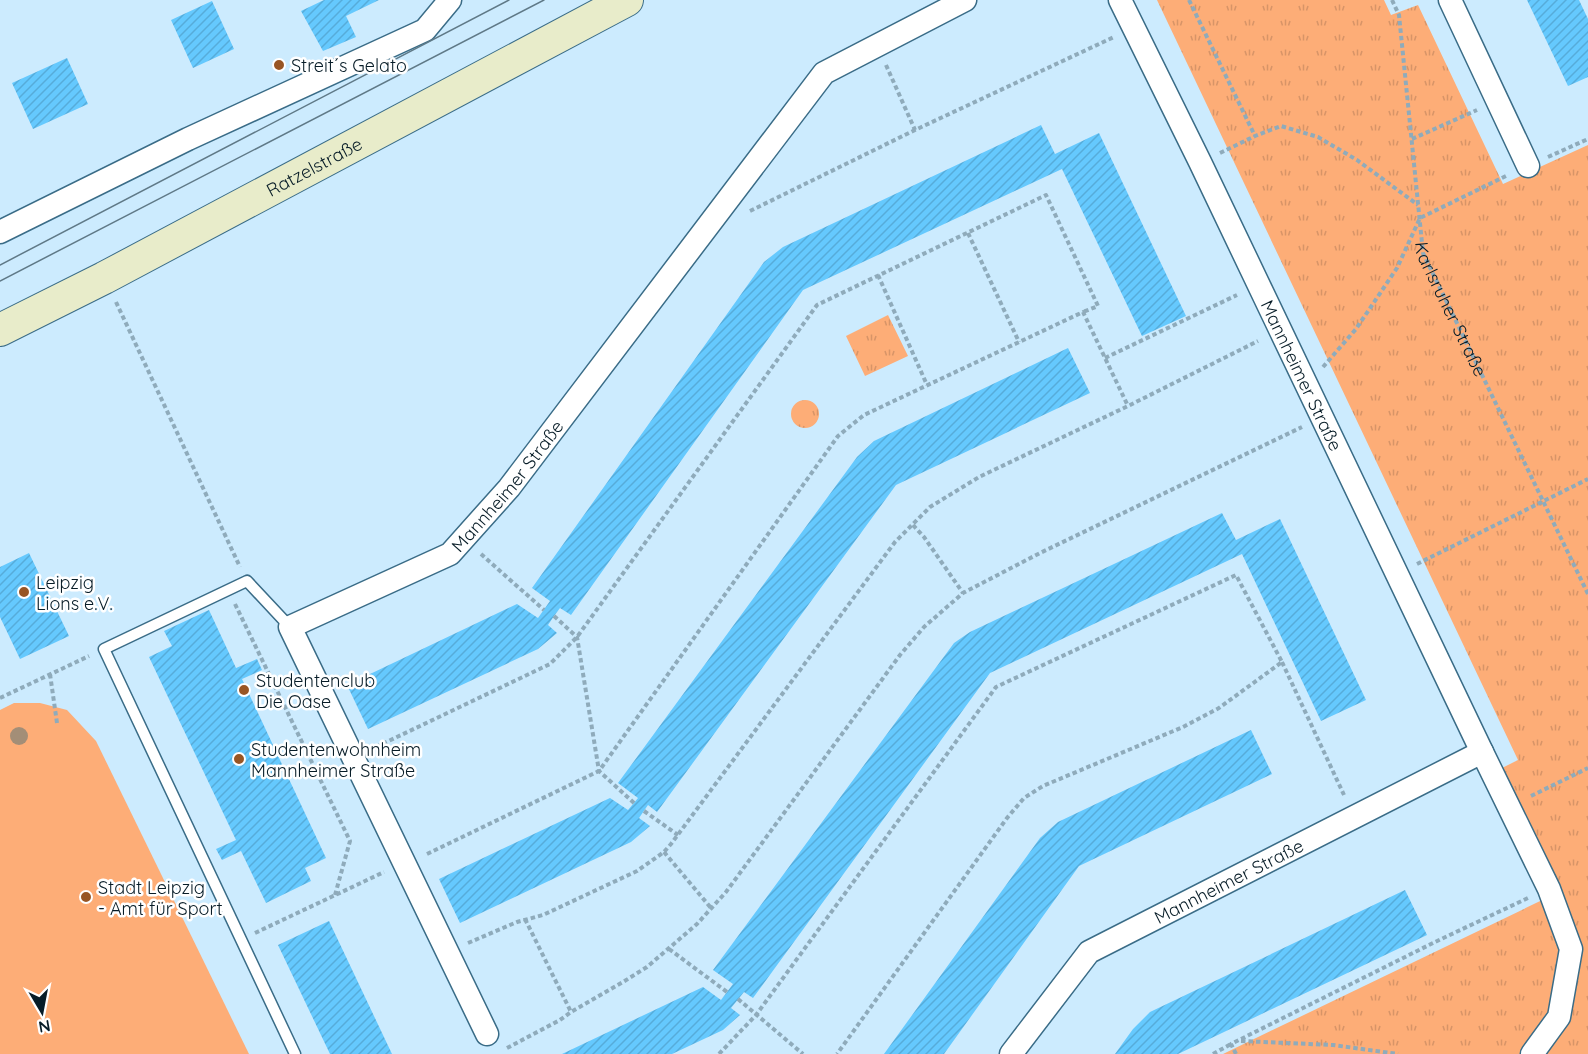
<svg xmlns="http://www.w3.org/2000/svg" width="1588" height="1054" viewBox="0 0 1588 1054" font-family="Quicksand,sans-serif">
<style>
.grass{fill:url(#grass-tufts)}
.pitch{fill:#fdad77}
.building{fill:url(#building-hatch)}
.lines{fill:none;stroke-linecap:round;stroke-linejoin:round}
.service-casing{stroke:#3a6c87;stroke-width:13}
.minor-casing{stroke:#3a6c87;stroke-width:25}
.secondary-casing{stroke:#3a6c87;stroke-width:34}
.path{stroke:#8fabbb;stroke-width:4;stroke-dasharray:4.5 3;stroke-linecap:butt}
.service{stroke:#fff;stroke-width:10}
.minor{stroke:#fff;stroke-width:22}
.secondary{stroke:#e8ecca;stroke-width:32}
.tram{stroke:#5f7987;stroke-width:1.5}
.tree{fill:#a38e77}
.poi-dot{fill:#985524;stroke:#fff;stroke-width:2}
.labels{text-anchor:middle;dominant-baseline:central;stroke-width:5;stroke-linejoin:round;paint-order:stroke}
.poi-label{font-size:18px;fill:#071c27;stroke:#fff;text-anchor:start}
.street-label{font-size:18px;fill:#071c27;stroke:#fff}
</style>
<defs>
<pattern id="grass-tufts" width="24" height="20" patternUnits="userSpaceOnUse" patternTransform="scale(1.5)"><rect width="24" height="20" fill="#fdad77"/><path d="M3 7l-1-3M5 7V3M7 7l1-3M15 17l-1-3M17 17v-4M19 17l1-3" fill="none" stroke="#d79467"/></pattern>
<pattern id="building-hatch" width="6" height="6" patternUnits="userSpaceOnUse" patternTransform="scale(1.5)"><rect width="6" height="6" fill="#65c9fe"/><path d="M-1 1l2-2M0 6l6-6M5 7l2-2" fill="none" stroke="#56acda"/></pattern>
</defs>
<rect width="100%" height="100%" fill="#ccebfe"/>
<path class="grass" d="M1157 0H1384L1391 15 1418 5 1503 184 1588 145V1054H1223L1561 891 1502 768 1518 760Z
M888 315 908 356 865 376 846 336Z
M791 414a14 14 0 1 1 28 0a14 14 0 1 1-28 0Z"/>
<path class="pitch" d="M14 703H40L67 710 96 741 249 1054H0V710Z"/>
<path class="building" d="M324 0H379L346 16 356 37 323 51 301 11Z
M1527 0H1579L1588 19V77L1568 86Z
M212 1 234 49 193 68 171 20Z
M67 58 88 104 33 129 12 83Z
M1041 125 1055 154 1099 133 1186 316 1142 336 1062 169 803 290 571 615 560 608 554 616 548 625 557 633 538 649 368 729 347 685 517 604 538 618 550 601 532 588 764 262 783 247Z
M1068 348 1090 393 896 485 657 812 648 805 639 818 650 826 631 842 460 923 439 879 610 798 628 810 638 798 618 783 857 457 874 441Z
M1222 513 1236 540 1280 519 1366 700 1321 721 1242 554 990 673 753 998 744 992 731 1008 740 1015 723 1030 672 1054H562L703 987 721 1000 733 984 713 970 954 643 970 632Z
M29 553 69 636 20 659 0 617V567Z
M209 610 236 668 257 659 262 670 242 679 326 858 305 868 311 881 266 903 241 851 222 860 216 849 236 840 149 657 172 646 164 631Z
M1251 730 1272 774 1079 866 944 1054H884L1040 838 1058 822Z
M1405 890 1427 935 1178 1054H1115L1133 1029 1150 1012Z
M329 921 392 1054H330L278 945Z"/>
<g class="lines">
<defs>
<path id="service" d="M290 627 247 581 104 649 295 1054"/>
<g id="minor">
<path id="s2" d="M1120 0 1200 162 1482 752 1549 889 1571 949 1559 1017 1532 1054"/>
<path d="M1450 0 1528 166"/>
<path d="M0 232 188 139 425 30 450 0"/>
<path id="s3" d="M487 1034 290 627 450 554 509 488 824 73 965 0"/>
<path id="s4" d="M1011 1054 1089 952 1482 752"/>
</g>
<g id="secondary">
<path id="s5" d="M0 330 104 278 627 0"/>
</g>
</defs>
<use href="#service" class="service-casing"/>
<use href="#minor" class="minor-casing"/>
<use href="#secondary" class="secondary-casing"/>
<g class="path">
<path d="M1189 0 1255 136"/>
<path id="s1" d="M1392 0 1399 15 1423 253 1588 594"/>
<path d="M886 65 915 130"/>
<path d="M1412 139 1477 110"/>
<path d="M1220 153 1255 136 1281 126 1318 137 1357 160 1418 205"/>
<path d="M1548 157 1588 139"/>
<path d="M750 211 915 130 1114 37"/>
<path d="M968 233 1019 342"/>
<path d="M878 275 927 385"/>
<path d="M116 302 240 567"/>
<path d="M1105 358 1237 295"/>
<path d="M1323 367 1356 329 1397 268 1420 218 1506 176"/>
<path d="M913 525 924 537 963 593"/>
<path d="M481 554 544 610"/>
<path d="M1417 564 1588 479"/>
<path d="M235 604 350 841 335 895"/>
<path d="M554 616 577 637 599 771 634 803"/>
<path d="M1282 662 1344 795"/>
<path d="M50 674 57 723"/>
<path d="M0 698 89 656"/>
<path d="M376 747 550 664 577 637 817 305 1046 195 1098 306 1083 312"/>
<path d="M1531 796 1588 768"/>
<path d="M644 811 678 835"/>
<path d="M664 852 711 908"/>
<path d="M427 854 599 771 838 436 864 415 1083 312 1128 406"/>
<path d="M525 919 571 1012"/>
<path d="M255 933 384 872"/>
<path d="M468 943 517 922 543 915 637 871 664 852 671 844 895 542 930 507 979 477 1128 406 1258 341"/>
<path d="M669 949 727 992"/>
<path d="M738 999 803 1054"/>
<path d="M1241 1041 1333 1045 1398 1054"/>
<path d="M507 1048 560 1020 571 1012 623 982 647 967 697 924 726 892 900 655 924 627 963 593 1040 553 1302 427"/>
<path d="M719 1054 756 1015 996 687 1236 575 1282 662 1219 708 1183 727 1043 786 1024 798 1007 818 837 1054"/>
<path d="M1213 1054 1231 1044"/>
<path d="M1236 1054 1231 1044 1435 942 1528 898"/>
</g>
<use href="#service" class="service"/>
<use href="#minor" class="minor"/>
<use href="#secondary" class="secondary"/>
<path class="tram" d="M0 265 509 0
M0 281 544 0"/>
</g>
<circle class="tree" cx="19" cy="736" r="9"/>
<g class="poi-dot">
<circle cx="279" cy="65" r="6"/>
<circle cx="24" cy="592" r="6"/>
<circle cx="244" cy="690" r="6"/>
<circle cx="239" cy="759" r="6"/>
<circle cx="86" cy="897" r="6"/>
</g>
<g class="labels">
<g class="poi-label">
<text x="291" y="65">Streit´s Gelato</text>
<text x="36" y="582">Leipzig<tspan x="36" dy="21">Lions e.V.</tspan></text>
<text x="256" y="680">Studentenclub<tspan x="256" dy="21">Die Oase</tspan></text>
<text x="251" y="749">Studentenwohnheim<tspan x="251" dy="21">Mannheimer Straße</tspan></text>
<text x="98" y="887">Stadt Leipzig<tspan x="98" dy="21">- Amt für Sport</tspan></text>
</g>
<g class="street-label">
<text stroke="none"><textPath href="#s5" startOffset="354">Ratzelstraße</textPath></text>
<text stroke="none"><textPath href="#s1" startOffset="318">Karlsruher Straße</textPath></text>
<text stroke="none"><textPath href="#s2" startOffset="417">Mannheimer Straße</textPath></text>
<text stroke="none"><textPath href="#s3" startOffset="717">Mannheimer Straße</textPath></text>
<text stroke="none"><textPath href="#s4" startOffset="285">Mannheimer Straße</textPath></text>
</g>
</g>
<g transform="translate(42 1012) rotate(170)" stroke="#ffffff" stroke-width="4.5" paint-order="stroke">
<path d="M0-4.5L10 22L0 15L-10 22Z" fill="#071c27"/>
<text y="-9" font-size="16" font-weight="bold" text-anchor="middle" fill="#071c27">N</text>
</g>
</svg>
